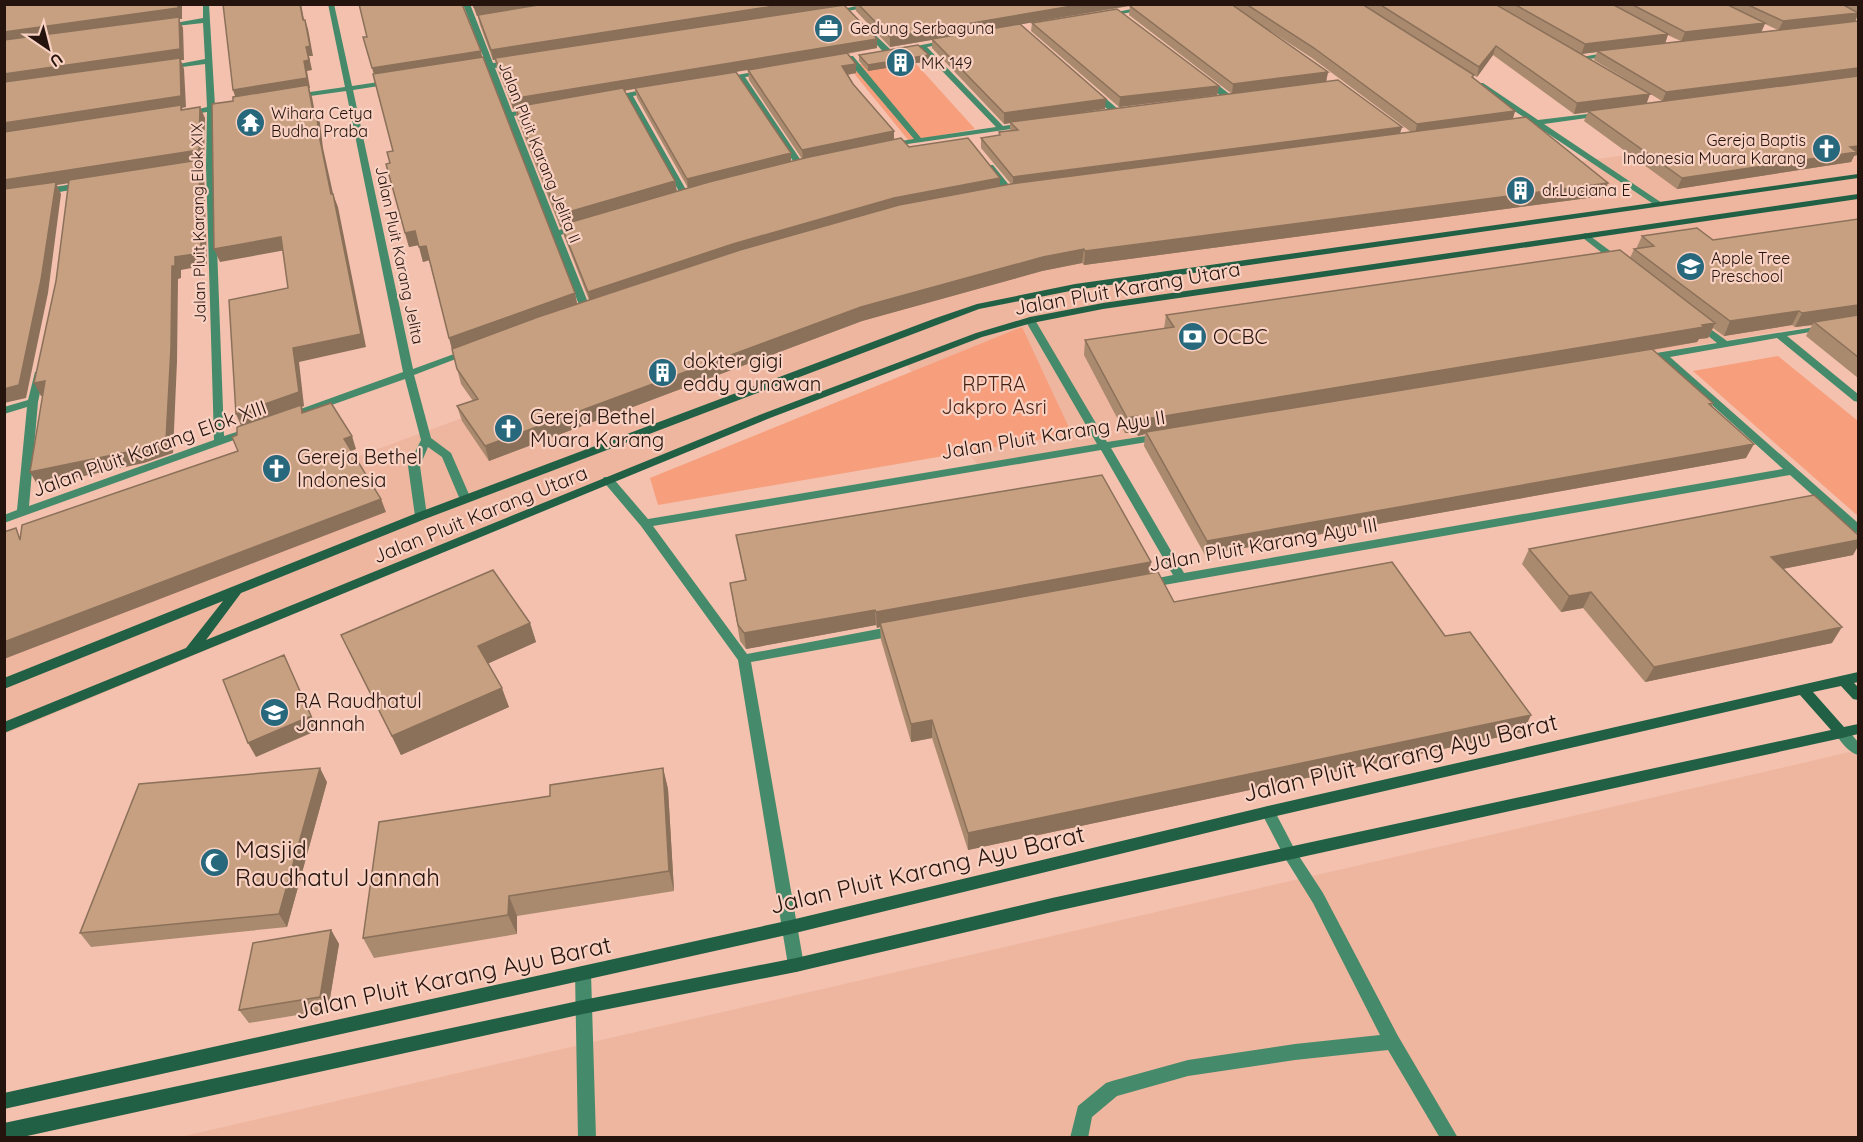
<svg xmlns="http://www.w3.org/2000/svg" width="1863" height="1142" viewBox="0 0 1863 1142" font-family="Quicksand,sans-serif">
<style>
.built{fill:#eeb59f}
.green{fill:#f79e7c}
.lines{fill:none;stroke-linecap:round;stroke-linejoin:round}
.lane{fill:#458a6a;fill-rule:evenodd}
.street{fill:#458a6a;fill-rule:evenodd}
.secondary{fill:#216045;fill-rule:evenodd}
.wall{fill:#aa8a6e;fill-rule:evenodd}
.shaded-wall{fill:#8b705a}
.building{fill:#c6a080;stroke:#8b705a;stroke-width:1.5}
.labels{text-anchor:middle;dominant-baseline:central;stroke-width:4.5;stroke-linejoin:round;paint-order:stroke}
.far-poi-label{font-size:16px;fill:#25140d;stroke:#f9d1c2;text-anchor:start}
.far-street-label{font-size:16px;fill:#25140d;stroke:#f9d1c2}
.street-label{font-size:20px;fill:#25140d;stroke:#f9d1c2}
.poi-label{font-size:20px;fill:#25140d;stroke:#f9d1c2;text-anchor:start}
.park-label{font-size:20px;fill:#461f0f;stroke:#f9d1c2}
.near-street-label{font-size:24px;fill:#25140d;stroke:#f9d1c2}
.near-poi-label{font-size:24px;fill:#25140d;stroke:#f9d1c2;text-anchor:start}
</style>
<rect width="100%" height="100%" fill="#f3c1ae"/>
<path class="built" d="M1858 123V318L979 467 903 360 5 734V586L762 308 1044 235Z
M1858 750V1137L176 1138 1807 762Z"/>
<path class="green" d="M909 56 975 129 909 141 848 66Z
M1022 327 1072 434 658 505 650 478Z
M1778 356 1858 421V516L1693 371Z"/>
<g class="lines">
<path class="lane" d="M1842 728 1847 729 1858 742V755C1849 753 1840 741 1835 733L1837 729Z
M1268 806 1273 808 1295 850 1323 893 1398 1036 1458 1138H1440L1388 1050 1295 1060 1188 1076 1117 1096 1092 1117 1088 1138H1070L1078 1106 1106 1083 1112 1081 1188 1060 1295 1044 1380 1035 1313 903 1285 858 1261 812 1263 808Z
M583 966 589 968 591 973 596 1138H578L575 973 577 968Z"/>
<path class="street" d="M203 4H209L215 106 229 104 233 106 215 111 214 166 224 436 252 427 257 430 256 432 4 523V515L17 510 27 407 4 414V407L28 400 35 372 39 371 44 374 38 402 29 506 214 440 206 166 207 112 187 115 183 113 207 107 205 64 167 69 163 67 205 59 203 23 167 27 164 25 203 18Z
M328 4H334L352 86 392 80 396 82 392 84 353 90 413 369 465 350 469 349 474 352 414 375 431 438 451 453 471 499 465 503 461 502 442 457 428 447 420 466 427 516 421 520 415 516 408 466 421 440 405 379 292 419 288 420 283 417 284 415 403 372 346 91 296 98 292 96 296 94 345 87Z
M463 4H470L493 63 510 61 514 63 495 68 512 112 530 109 534 111 514 116 559 230 577 224 581 227 561 235 591 310 589 312 586 313 581 310 488 69 471 71 467 69 486 64Z
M865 4H883L833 14 830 12Z
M1155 4H1173L1106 17 1103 15Z
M864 28H868L891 50V54H885L864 30Z
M947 40 951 42 949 43 927 47 1003 126 1024 123 1028 125 1024 127 887 147V143L914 139 847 60V56H853L921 138 996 127 921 49 905 51 901 49Z
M1610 52H1613V56L1580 60 1576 58Z
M764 70H767V74L745 77 804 165 803 167H797L738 78 725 80 721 78Z
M1203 78H1209L1232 96V100H1226L1203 82Z
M1477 83H1483L1538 120 1604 112V116H1601L1544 124 1662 203 1655 205 1535 125 1517 127V123L1530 121 1477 87Z
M651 88H654V92L633 96 689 195 688 197 681 195 626 97 612 99 608 97Z
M1090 90H1096L1119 110V114H1113L1090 94Z
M987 165H993L1013 190V194H1007L987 169Z
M85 182 88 183V187L42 195 38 192 42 189Z
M1586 233 1621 259V263H1615L1583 238V234Z
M1030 317 1035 320 1107 442 1159 434 1164 437 1159 440 1111 448 1184 573 1783 469 1660 358 1644 361 1639 358 1644 355 1717 343 1695 325V321L1698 320 1727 341 1828 325V329L1787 336 1858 394V402L1854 401 1777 338 1670 357 1858 523V533L1854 532 1790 475 1147 588 1141 584 1143 581 1173 575 1101 450 653 526 747 654 894 626 898 628 900 631 898 634 894 636 751 662 804 965 802 970 796 972 790 970 788 965 738 660 641 526 602 480 604 477H612L648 519 1097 444 1025 320Z"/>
<path class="secondary" d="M1858 174V178L1075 290 979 309 425 519 241 593 206 640 762 414 976 333 1030 317 1103 303 1858 194V199L1103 309 1032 323 982 337 770 418 4 733V722L186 648 223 601 4 689V678L417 513 936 318 977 304 1075 284Z
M1858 672V682L1854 683 1858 687V700L1853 699 1841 686 1813 692 1844 727 1858 724V734L1842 738 1052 912 796 972 583 1014 18 1138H4V1123L583 1000 796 958 1052 898 1831 730 1800 695 1268 818 791 934 4 1109V1093L791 920 1268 806Z"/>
</g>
<path class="wall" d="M472 4H839V6L877 39V48L847 54 856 64V73L848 75 853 84 894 139 909 147 1000 186 1011 184 981 148V138L999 135V132L1010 131V123L1004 124 932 48V40L890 47 856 11 855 4H1858V15L1855 22 1854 156 1851 162 1677 189 1584 121 1588 112 1574 114 1493 55 1477 77 1473 75V77L1515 111 1513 118 1603 196 1084 265 1082 263 1042 271 862 321 489 461 462 421 457 406 473 401 461 384 429 260 423 262 419 245 409 247 405 233 390 163 393 151 367 37 482 57 575 293 577 304 589 300 564 236 562 227H560L517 118 515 109H513L497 68 495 59 493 60 480 25 478 16H477ZM1130 6 1129 15 1232 94 1081 113 1021 24ZM1244 14 1312 58 1411 132 1400 133 1402 127 1326 82 1328 72ZM1520 19 1581 54 1597 52 1594 60 1662 101 1647 104ZM1765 24 1778 30 1761 32ZM1668 35 1674 38 1681 41 1665 43ZM748 70 749 80 802 159 791 161 736 72ZM635 89 637 98 688 188 677 192 675 181 624 91Z
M1032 23 1219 86 1217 95 1119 107 1031 31Z
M859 55H929V61L868 71 859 61Z
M1858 219V378L1806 336 1812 325 1795 327 1792 325 1724 336 1713 328 1708 338 1699 339 1697 342 1653 350 1713 403 1712 406 1746 458 1205 555 1144 446 1145 434 1138 436 1135 432 1125 433 1084 355 1085 340 1164 329 1166 315 1630 258 1634 249H1636L1642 236 1713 240Z
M736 535 1149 573 1174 602 1445 636 1523 732 968 850 932 738 911 742 881 640 880 627 877 628 876 625 746 649 740 641 730 583 745 580Z
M1858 535V546L1853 555 1783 569 1832 643 1645 682 1583 608 1561 612 1522 564 1529 549Z
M530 623 536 642 488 663 509 707 401 755 350 654 341 635Z
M663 768 668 789 674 891 517 916V934L374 958 363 938 550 796Z
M327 782 287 927 91 947 80 933Z
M331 930 339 944 328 1010 249 1023 239 1010Z"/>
<path class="shaded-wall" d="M178 4H182V19H179L183 28 184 60H181L184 69 186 107 182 108 186 116 4 136V32Z
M300 4H301L306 30 303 20Z
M491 4H555L477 16 474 7Z
M787 4H839V6L493 60 491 50Z
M1084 4H1139L890 47V37Z
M1858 13 1855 22 1778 31 1783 21Z
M305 20 308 29 313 56H309L312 70 307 71 310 88H309L312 97 317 123 236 99 233 90 304 61 306 47Z
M1765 23 1761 33 1681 42 1685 32Z
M1668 34 1665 44 1597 51V52L1581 54 1585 44Z
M877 39V48L513 109 511 99Z
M1496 46 1493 55 1477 77 1479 67Z
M481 51 483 61 375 78 372 68Z
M929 55V61L868 71V65Z
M856 64V73L843 75 842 66Z
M1858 68V77L1662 102 1666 92Z
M1328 72 1326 82 1232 94 1233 84Z
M1219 86 1217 95 1119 107 1120 97Z
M1650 94 1646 105 1574 114 1577 103Z
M1106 99 1105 109 1004 124V113Z
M200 107 205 118 204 162 200 163 204 172 207 265 181 270V278L178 279 177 361 173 453 144 463 38 486 30 472 172 266 175 257 199 163 57 185 61 194 48 293 26 398 4 403V180Z
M316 110 320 123 323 148 336 207 331 194 319 135Z
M1515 111 1512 121 1415 135 1417 124Z
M1402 127 1399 136 1013 187V177Z
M894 131V141L803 160 802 150Z
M1858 146V155L1854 156 1851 162 1677 189 1682 178Z
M791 153V163L688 189 687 179Z
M1000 178V189L590 304 588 292 733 244 894 198Z
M675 181 677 193 560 227 558 215Z
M1608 183 1603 196 1084 265 1085 251Z
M333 194 338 207 366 347 299 362 304 406 302 407 306 418 242 428 236 414 293 348Z
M415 231 419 245 409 247 405 233Z
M281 237 286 250 220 262 214 249Z
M426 246 430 260 423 262 419 247Z
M1084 249 1082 263 1042 271 862 321 489 461 485 446 861 307 1043 257Z
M575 293 578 308 453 353 449 338Z
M1858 305V317L1814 322 1812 325 1795 327 1802 313Z
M1799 311 1792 325 1724 336 1730 321Z
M1715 323 1708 338 1699 339 1697 342 1147 434 1146 432 1145 434 1138 436 1140 420Z
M45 381 53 394 41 396 34 383Z
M1137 416 1135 432 1125 433 1127 418Z
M352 436 356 449 349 452 344 439Z
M1754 444 1746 458 1205 555 1207 541Z
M381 499 386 512 4 659V642Z
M1858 540V546L1853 555 1761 573 1771 557Z
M1151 562 1149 577 880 623V627L877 628 876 612Z
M1591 592 1583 608 1561 612 1569 596Z
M875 610 876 625 746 649 744 633Z
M530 623 536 642 485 665 478 646Z
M1842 627 1832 643 1645 682 1654 667Z
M284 655 318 730 256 757 248 743Z
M502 688 509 707 401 755 392 736Z
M1531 715 1523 732 968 850V833Z
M932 720V738L911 742V724Z
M320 768 327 782 287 927 279 914Z
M663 768 668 789 674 891 669 871Z
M509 896 517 916V934L508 915Z
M331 930 339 944 328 1010 320 997Z"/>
<path class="building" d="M4 4H178V8L4 32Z
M223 4H300L303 20H305L310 46 306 47 309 60 304 61 307 78 233 90Z
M359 4H462L481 51 372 68 363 37H367Z
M473 4H491L474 7Z
M544 4H787L491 50 478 15Z
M858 4H1084L890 37Z
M1137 4H1231L1328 72 1233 84 1130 6Z
M1246 4H1362L1474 75 1472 77 1515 111 1417 124 1314 48Z
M1379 4H1495L1650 94 1577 103 1496 46 1479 67Z
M1514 4H1612L1668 34 1585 44Z
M1631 4H1726L1765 23 1685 32Z
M1746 4H1842L1858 13 1783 21Z
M844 5 877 39 511 99 495 58Z
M1117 9 1219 86 1120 97 1032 23Z
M179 17 180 49 4 74V40Z
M1858 21V68L1666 92 1597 51Z
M1020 24 1106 99 1004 113 932 39Z
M918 45 929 55 868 65 859 55Z
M847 53 856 64 842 66 853 84 894 131 802 150 748 70Z
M483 57 575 293 449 338 426 246 419 247 415 231 405 233 386 164 390 163 387 152 393 151 373 74Z
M180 58 181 96 4 123V82Z
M736 72 791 153 687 179 635 88Z
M1858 76V146L1850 147 1857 152 1682 178 1588 111Z
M1338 80 1402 127 1013 177 981 138 1000 135 999 132 1018 130 1010 122Z
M308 85 313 111 316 110 319 135 331 194H333L361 334 293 348 299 392 236 414 229 300 288 288 281 237 214 249 212 104 233 101V97Z
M623 88 675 181 558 215 515 107Z
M181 105V110L200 107 199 150 4 180V132Z
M1526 117 1608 183 1085 251 1084 249 1043 257 861 307 485 446 457 406 478 399 457 369 452 349 538 317 740 250 899 205 1011 184Z
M901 138 909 147 968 138 1000 178 894 198 733 244 588 292 561 225 709 182 809 157Z
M199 160 201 253 175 257V266H172L171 348 166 440 137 450 30 472 45 381 34 383 56 281 69 180Z
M56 182 41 280 19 385 4 389V189Z
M1858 219V305L1802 313 1799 311 1730 321 1634 249 1654 246 1642 236 1697 228 1713 240Z
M1620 250 1715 323 1702 325 1704 327 1140 420 1137 416 1127 418 1085 340 1174 327 1166 315Z
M1858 315V357L1814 322Z
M1652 349 1713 403 1709 404 1754 444 1207 541 1146 432Z
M331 403 352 436 344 439 381 499 4 642V532L16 528 20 540 22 525 238 451 232 437 237 435V427L301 405 302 413Z
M1102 475 1151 562 876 612 875 610 744 633 738 625 730 583 746 580 736 535Z
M1814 495 1858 535V540L1771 557 1842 627 1654 667 1591 592 1569 596 1529 549Z
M1392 562 1445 636 1470 632 1531 715 968 833 932 720 911 724 880 623 1158 572 1174 602Z
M493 570 530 623 478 646 502 688 392 736 341 635Z
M284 655 311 716 248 743 223 680Z
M320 768 279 914 80 933 139 784Z
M663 768 669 871 509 896 508 915 363 938 379 822 550 796V785Z
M331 930 320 997 239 1010 253 943Z"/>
<defs>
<symbol id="office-disc" viewBox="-11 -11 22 22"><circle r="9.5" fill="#27687c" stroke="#f9d1c2"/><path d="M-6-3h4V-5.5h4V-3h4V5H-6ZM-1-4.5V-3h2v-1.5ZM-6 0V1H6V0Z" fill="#fff"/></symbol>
<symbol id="building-disc" viewBox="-11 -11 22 22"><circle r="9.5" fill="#27687c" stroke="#f9d1c2"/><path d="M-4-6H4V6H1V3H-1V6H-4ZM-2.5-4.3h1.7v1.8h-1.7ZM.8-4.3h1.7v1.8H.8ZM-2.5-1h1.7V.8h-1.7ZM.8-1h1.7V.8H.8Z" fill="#fff"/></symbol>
<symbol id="temple-disc" viewBox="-11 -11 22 22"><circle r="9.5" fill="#27687c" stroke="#f9d1c2"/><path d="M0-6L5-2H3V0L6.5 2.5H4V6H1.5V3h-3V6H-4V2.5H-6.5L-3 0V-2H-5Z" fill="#fff"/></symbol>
<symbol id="church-disc" viewBox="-11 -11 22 22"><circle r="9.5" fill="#27687c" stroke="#f9d1c2"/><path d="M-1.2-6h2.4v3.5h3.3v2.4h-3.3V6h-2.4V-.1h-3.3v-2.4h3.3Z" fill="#fff"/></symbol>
<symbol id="school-disc" viewBox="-11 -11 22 22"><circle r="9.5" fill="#27687c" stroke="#f9d1c2"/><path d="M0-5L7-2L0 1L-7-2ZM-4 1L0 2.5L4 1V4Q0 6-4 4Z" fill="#fff"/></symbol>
<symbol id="bank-disc" viewBox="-11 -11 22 22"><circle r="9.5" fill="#27687c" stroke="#f9d1c2"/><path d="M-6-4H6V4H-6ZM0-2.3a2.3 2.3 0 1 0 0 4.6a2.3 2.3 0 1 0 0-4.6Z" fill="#fff"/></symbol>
<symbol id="mosque-disc" viewBox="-11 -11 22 22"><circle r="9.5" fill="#27687c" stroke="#f9d1c2"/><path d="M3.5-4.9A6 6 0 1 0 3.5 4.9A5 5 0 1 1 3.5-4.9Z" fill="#fff"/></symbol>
</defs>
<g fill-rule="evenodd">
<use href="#office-disc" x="812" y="12" width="33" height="33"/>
<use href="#building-disc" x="884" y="46" width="33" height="33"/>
<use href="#temple-disc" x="234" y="106" width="33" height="33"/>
<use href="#church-disc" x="1810" y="132" width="33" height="33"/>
<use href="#building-disc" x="1504" y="174" width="33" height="33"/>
<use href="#school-disc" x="1674" y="250" width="33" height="33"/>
<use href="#bank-disc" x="1176" y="320" width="33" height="33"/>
<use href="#building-disc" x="646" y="356" width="33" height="33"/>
<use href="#church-disc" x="492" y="412" width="33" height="33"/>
<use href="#church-disc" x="260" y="452" width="33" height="33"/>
<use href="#school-disc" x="258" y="696" width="33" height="33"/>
<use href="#mosque-disc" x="198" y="846" width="33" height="33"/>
</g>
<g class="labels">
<g class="far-poi-label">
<text x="850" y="28">Gedung Serbaguna</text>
<text x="921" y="63">MK 149</text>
<text x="271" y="113">Wihara Cetya<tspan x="271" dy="18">Budha Praba</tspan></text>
<text x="1806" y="140" text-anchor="end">Gereja Baptis<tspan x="1806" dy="18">Indonesia Muara Karang</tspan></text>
<text x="1542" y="190">dr.Luciana E</text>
<text x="1711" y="258">Apple Tree<tspan x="1711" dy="18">Preschool</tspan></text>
</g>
<g class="far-street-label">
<text transform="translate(540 152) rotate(68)">Jalan Pluit Karang Jelita II</text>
<text transform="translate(198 223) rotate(-91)">Jalan Pluit Karang Elok XIX</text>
<text transform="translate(400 255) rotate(78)">Jalan Pluit Karang Jelita</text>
</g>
<g class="street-label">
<text transform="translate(1127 288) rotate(-10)">Jalan Pluit Karang Utara</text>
<text transform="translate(1053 434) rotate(-9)">Jalan Pluit Karang Ayu II</text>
<text transform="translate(149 448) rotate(-20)">Jalan Pluit Karang Elok XIII</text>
<text transform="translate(480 514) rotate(-22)">Jalan Pluit Karang Utara</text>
<text transform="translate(1263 544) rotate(-10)">Jalan Pluit Karang Ayu III</text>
</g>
<g class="poi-label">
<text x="1213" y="336">OCBC</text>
<text x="683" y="360">dokter gigi<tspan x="683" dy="23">eddy gunawan</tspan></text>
<text x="530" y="416">Gereja Bethel<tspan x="530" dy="23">Muara Karang</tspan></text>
<text x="297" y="456">Gereja Bethel<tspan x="297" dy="23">Indonesia</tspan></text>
<text x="295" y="700">RA Raudhatul<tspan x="295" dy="23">Jannah</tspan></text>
</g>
<g class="park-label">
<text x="994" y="383">RPTRA<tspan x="994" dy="23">Jakpro Asri</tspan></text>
</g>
<g class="near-street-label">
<text transform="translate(1400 757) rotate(-13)">Jalan Pluit Karang Ayu Barat</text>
<text transform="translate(927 869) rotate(-13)">Jalan Pluit Karang Ayu Barat</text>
<text transform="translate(453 977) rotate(-12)">Jalan Pluit Karang Ayu Barat</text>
</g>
<g class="near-poi-label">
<text x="235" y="849">Masjid<tspan x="235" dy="28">Raudhatul Jannah</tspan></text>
</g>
</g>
<rect width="1863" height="1142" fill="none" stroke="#25140d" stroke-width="12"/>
<g transform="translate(48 48) rotate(145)" stroke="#f9d1c2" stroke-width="4.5" paint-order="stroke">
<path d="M0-4.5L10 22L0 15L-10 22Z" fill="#25140d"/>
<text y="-9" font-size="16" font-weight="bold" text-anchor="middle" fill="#25140d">U</text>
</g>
</svg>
